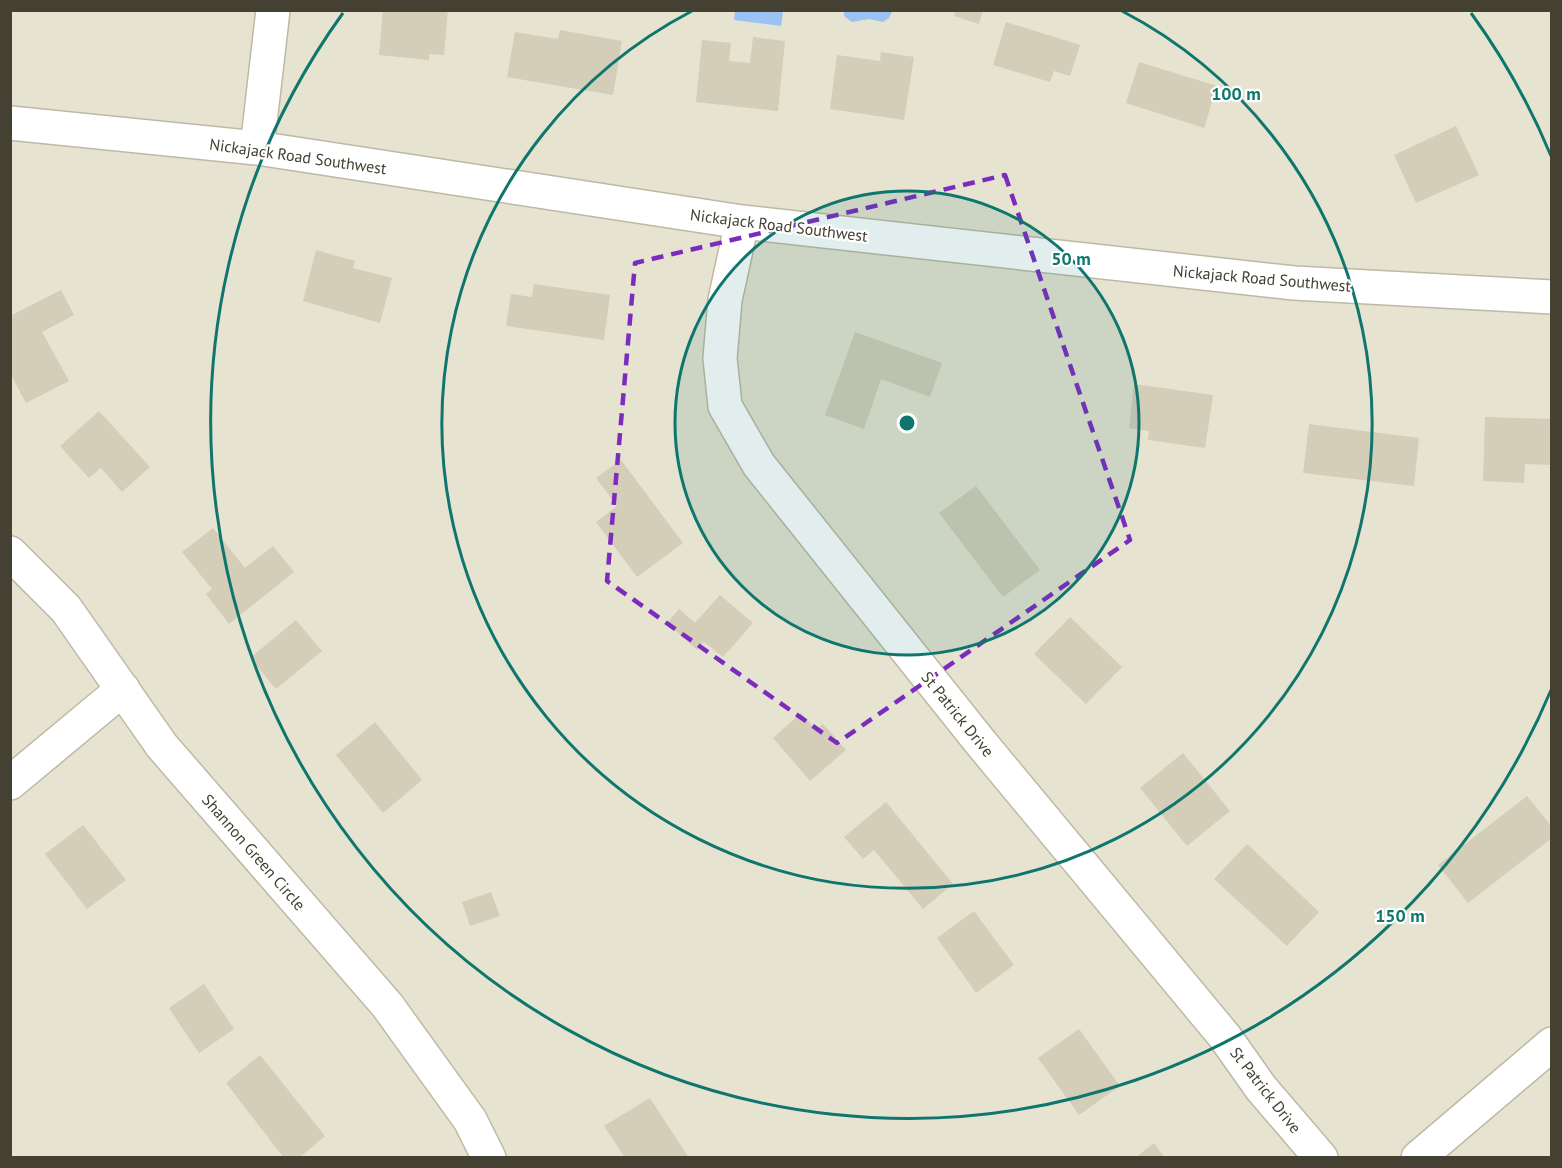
<svg xmlns="http://www.w3.org/2000/svg" width="1562" height="1168" viewBox="0 0 1562 1168" font-family="'PT Sans',sans-serif">
<style>
.residential{fill:#e6e3d0}
.water{fill:#9ac2f3}
.building{fill:#d4cdb7}
.lines{fill:none;stroke-linecap:round;stroke-linejoin:round}
.minor-casing{stroke:#beb9a4;stroke-width:36}
.minor{stroke:#fff;stroke-width:33}
.marked{fill:none;stroke:#7b2cbf;stroke-width:4.5;stroke-dasharray:12 8;stroke-linejoin:round}
.ring{fill:none;stroke:#0f766e;stroke-width:3}
.labels{text-anchor:middle;dominant-baseline:central;stroke-width:4.5;stroke-linejoin:round;paint-order:stroke}
.street-label{font-size:16px;fill:#444032;stroke:#fff}
.centre{fill:#0f766e;stroke:#fff;stroke-width:3}
.ring-label{font-size:18px;text-anchor:middle;font-weight:bold;fill:#0f766e;stroke:#fff;stroke-width:4.5;stroke-linejoin:round;paint-order:stroke}
</style>
<rect width="100%" height="100%" fill="#f2f0e2"/>
<path class="residential" d="M11 11H1551V1157H11Z"/>
<path class="water" d="M735 11H783L781 26 734 20Z
M844 11V10L892 11 889 18 883 22 869 19 852 22 844 16Z"/>
<path class="building" d="M383 10H448L444 55 429 54V60L379 55Z
M955 10H983L979 24 954 16Z
M1006 22 1080 45 1070 76 1054 71 1050 82 993 65Z
M560 30 622 41 613 95 507 77 515 32 558 39Z
M753 37 785 41 778 111 696 102 702 40 731 43 729 61 750 63Z
M881 52 914 57 904 120 830 109 837 55 880 61Z
M1139 62 1217 86 1204 128 1126 103Z
M1456 126 1479 175 1416 203 1394 155Z
M316 250 355 261 353 268 392 278 380 323 303 301Z
M534 284 610 295 604 340 506 326 511 294 532 297Z
M61 290 74 315 42 332 69 381 26 403 10 373V316Z
M855 332 942 363 930 397 881 379 864 429 825 415Z
M1134 384 1213 395 1205 448 1148 440 1149 431 1129 428Z
M99 411 150 467 122 492 101 468 89 478 60 446Z
M1485 417 1552 419V465L1525 464 1524 483 1483 481Z
M1309 424 1419 438 1414 486 1303 473Z
M621 460 683 543 637 577 596 522 617 506 596 478Z
M976 486 1040 570 1003 597 939 513Z
M213 528 245 568 273 546 294 572 229 624 206 594 212 589 182 552Z
M720 595 753 623 723 657 704 642 697 650 667 623 679 609 695 623Z
M1070 617 1122 667 1086 704 1034 654Z
M296 620 322 651 276 689 250 658Z
M801 713 816 730 823 724 846 750 810 781 773 738Z
M375 722 422 780 383 813 336 755Z
M1183 753 1230 811 1187 846 1140 788Z
M1527 796 1552 827V838L1468 903 1438 865Z
M886 802 953 884 923 909 874 850 863 859 844 837Z
M83 825 126 880 87 909 45 854Z
M1247 844 1319 912 1287 946 1214 879Z
M491 892 500 916 470 926 462 902Z
M974 911 1014 965 976 993 937 938Z
M204 984 234 1029 199 1053 169 1008Z
M1079 1029 1120 1086 1079 1115 1038 1058Z
M260 1055 325 1136 299 1158H284L226 1083Z
M650 1098 689 1158H625L604 1126Z
M1154 1143 1165 1158H1135Z"/>
<g class="lines">
<defs>
<path id="minor" d="M10 123 257 148 742 222 1294 283 1552 297
M257 148 273 10
M742 222 725 300 720 358 725 406 759 465 981 743 1225 1037 1261 1088 1321 1158
M10 553 66 609 162 746 387 1005 470 1120 489 1158
M10 783 123 689
M1418 1158 1552 1044"/>
</defs>
<use href="#minor" class="minor-casing"/>
<use href="#minor" class="minor"/>
</g>
<path class="marked" d="M1005 175 1130 540 837 743 607 581 635 263Z"/>
<circle cx="907" cy="423" r="232" fill="#0f766e" fill-opacity=".12"/>
<g class="ring">
<circle cx="907" cy="423" r="232"/>
<path d="M1122 11A465 465 0 1 1 692 11"/>
<path d="M1551 690A697 697 0 1 1 343 13M1471 13A697 697 0 0 1 1551 156"/>
</g>
<g class="labels">
<g class="street-label">
<text transform="translate(298 156) rotate(8)">Nickajack Road Southwest</text>
<text transform="translate(779 225) rotate(7)">Nickajack Road Southwest</text>
<text transform="translate(1262 278) rotate(5)">Nickajack Road Southwest</text>
<text transform="translate(958 714) rotate(51)">St Patrick Drive</text>
<text transform="translate(254 852) rotate(49)">Shannon Green Circle</text>
<text transform="translate(1266 1090) rotate(52)">St Patrick Drive</text>
</g>
</g>
<circle cx="907" cy="423" r="9" class="centre"/>
<g class="ring-label">
<text x="1236" y="100">100 m</text>
<text x="1071" y="265">50 m</text>
<text x="1400" y="922">150 m</text>
</g>
<rect width="1562" height="1168" fill="none" stroke="#444032" stroke-width="24"/>
</svg>
